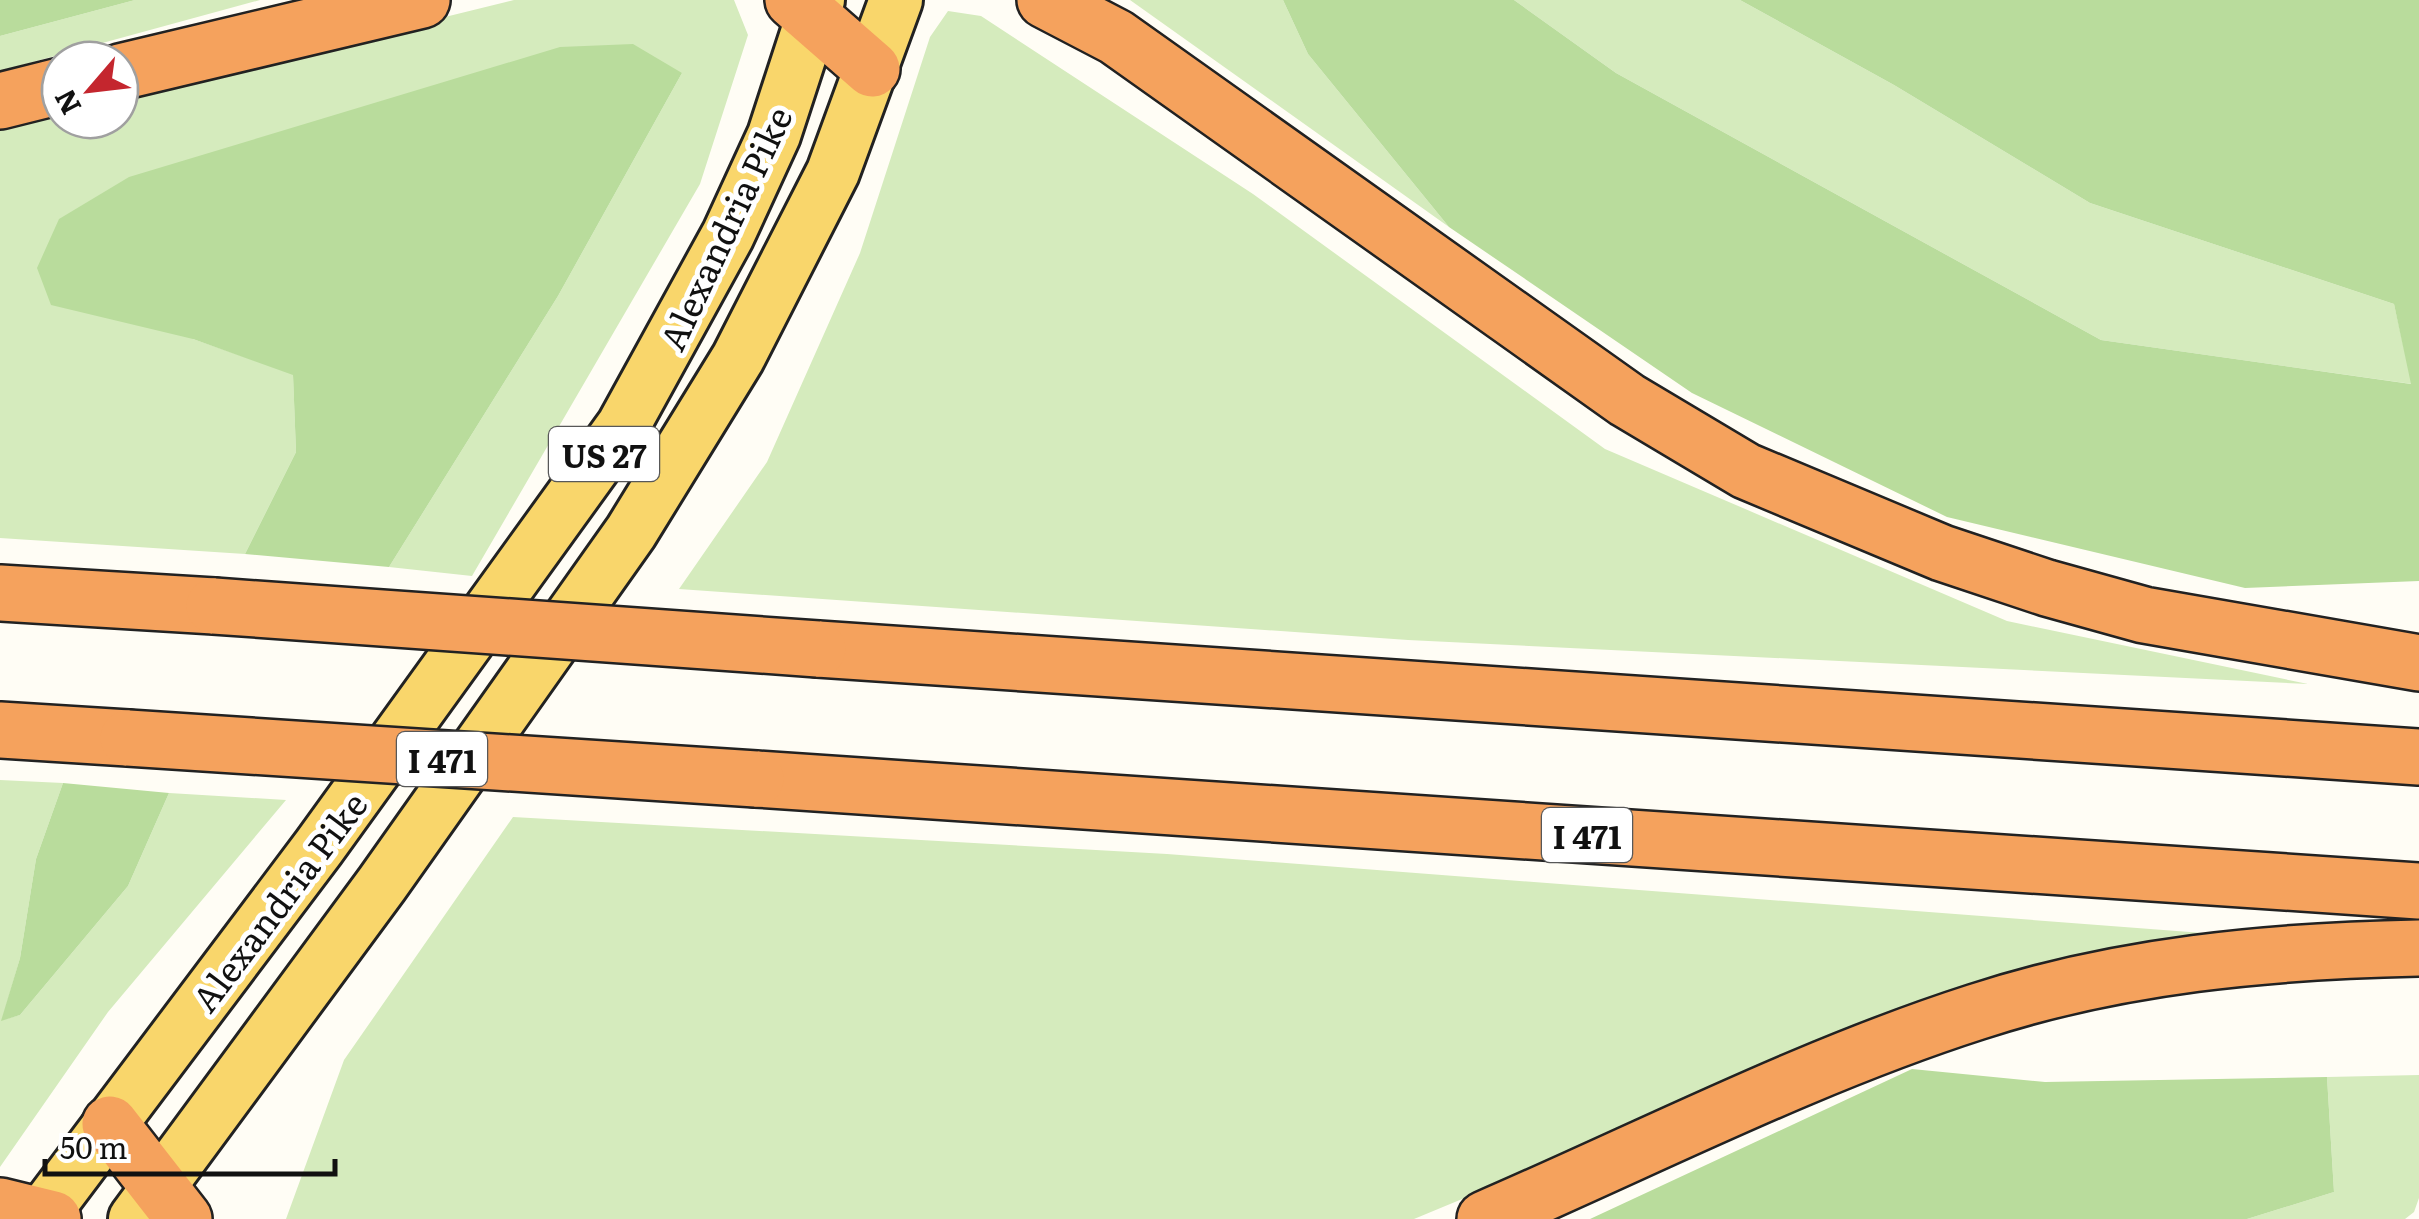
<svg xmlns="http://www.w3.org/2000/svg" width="2419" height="1219" viewBox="0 0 2419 1219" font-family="Literata,serif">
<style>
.green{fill:#d5ebbd}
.forest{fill:#b9dc9c}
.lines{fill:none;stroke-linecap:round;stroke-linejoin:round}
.primary-casing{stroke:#222;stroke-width:58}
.highway-casing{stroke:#222;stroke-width:60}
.primary{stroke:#f9d66b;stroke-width:52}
.highway{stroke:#f5a25d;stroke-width:55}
.highway-bridge-casing{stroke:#222;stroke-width:60;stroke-linecap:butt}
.highway-bridge{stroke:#f5a25d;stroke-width:55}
.labels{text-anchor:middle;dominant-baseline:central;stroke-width:10;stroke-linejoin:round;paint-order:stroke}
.shield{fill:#fff;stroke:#585858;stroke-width:2.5}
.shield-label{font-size:32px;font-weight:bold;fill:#111}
.street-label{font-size:35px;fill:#111;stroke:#fff}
</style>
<rect width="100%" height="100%" fill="#fffdf5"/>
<path class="green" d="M135 0H260L0 71V36Z
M514 0H734L748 35 700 184 472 576 389 567 558 296 682 73 193 339 293 374 296 452 245 554 0 538V127L60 112V120H120V97Z
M1130 0H1283L1308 54 1449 227Z
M1514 0H1740L1894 85 2090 203 2394 304 2412 384 2101 340 1616 73Z
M948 11 981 16 1253 194 1605 449 2007 621 2308 684 1408 640 679 589 767 462 860 253 930 37Z
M0 780 63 783 36 859 20 958 2 1020 20 1015 128 886 169 793 286 800 108 1012 0 1167Z
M513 817 1167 854 2216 934 2014 970 1414 1219H286L344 1060Z
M2419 1075V1198L2414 1212 2405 1219H2247L2334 1192 2327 1077Z"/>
<path class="forest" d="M0 0H135L0 36Z
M1283 0H1514L1616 73 2101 340 2411 384 2394 304 2090 203 1894 85 1740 0H2419V581L2245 588 1947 517 1692 393 1449 227 1308 54Z
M633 44 682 73 558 296 389 567 245 554 296 452 293 375 193 339 51 305 37 268 59 219 129 177 560 47Z
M63 783 169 793 128 886 20 1015 1 1021 20 958 36 859Z
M1912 1069 2045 1082 2327 1077 2334 1192 2247 1219H1590Z"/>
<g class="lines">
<defs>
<path id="primary" d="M39 1219 319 847 623 426 728 235 774 135 818 0
M135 1219 382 884 631 532 738 358 833 172 896 0"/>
<path id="highway" d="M793 0 872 69
M1045 0 1116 37 1627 400 1746 471 1942 553 2047 588 2144 615 2419 663
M120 72 422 0
M0 101 60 86
M0 593 214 606
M818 649 2419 757
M0 730 128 738
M756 779 2419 891
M110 1124 184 1219
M0 1206 53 1219
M1485 1219C1647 1149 1808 1066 1976 1012 2119 965 2270 951 2419 948"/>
</defs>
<use href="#primary" class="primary-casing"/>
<use href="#highway" class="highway-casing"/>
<use href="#primary" class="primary"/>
<use href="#highway" class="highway"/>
<defs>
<path id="highway-bridge" d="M214 606 818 649
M128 738 756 779"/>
</defs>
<use href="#highway-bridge" class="highway-bridge-casing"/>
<use href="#highway-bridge" class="highway-bridge"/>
</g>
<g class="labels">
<g class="shield">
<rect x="549" y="427" width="110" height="54" rx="8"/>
<rect x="397" y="732" width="90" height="54" rx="8"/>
<rect x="1542" y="808" width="90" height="54" rx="8"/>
</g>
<g class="shield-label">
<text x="604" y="454">US 27</text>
<text x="442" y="759">I 471</text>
<text x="1587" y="835">I 471</text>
</g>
<g class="street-label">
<text transform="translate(724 228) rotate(-65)">Alexandria Pike</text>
<text transform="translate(278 901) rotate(-53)">Alexandria Pike</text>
</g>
</g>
<g transform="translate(90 90) rotate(242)"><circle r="48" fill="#ffffff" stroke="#a0a0a0" stroke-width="2.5"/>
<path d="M0-8L18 38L0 25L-18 38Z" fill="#c4262e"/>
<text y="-15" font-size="28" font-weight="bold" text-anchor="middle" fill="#111111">N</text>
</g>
<path d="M45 1159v15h290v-15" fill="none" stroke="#111111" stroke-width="5"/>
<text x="60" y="1159" font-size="30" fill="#111111" stroke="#ffffff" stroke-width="8" paint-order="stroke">50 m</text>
</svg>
